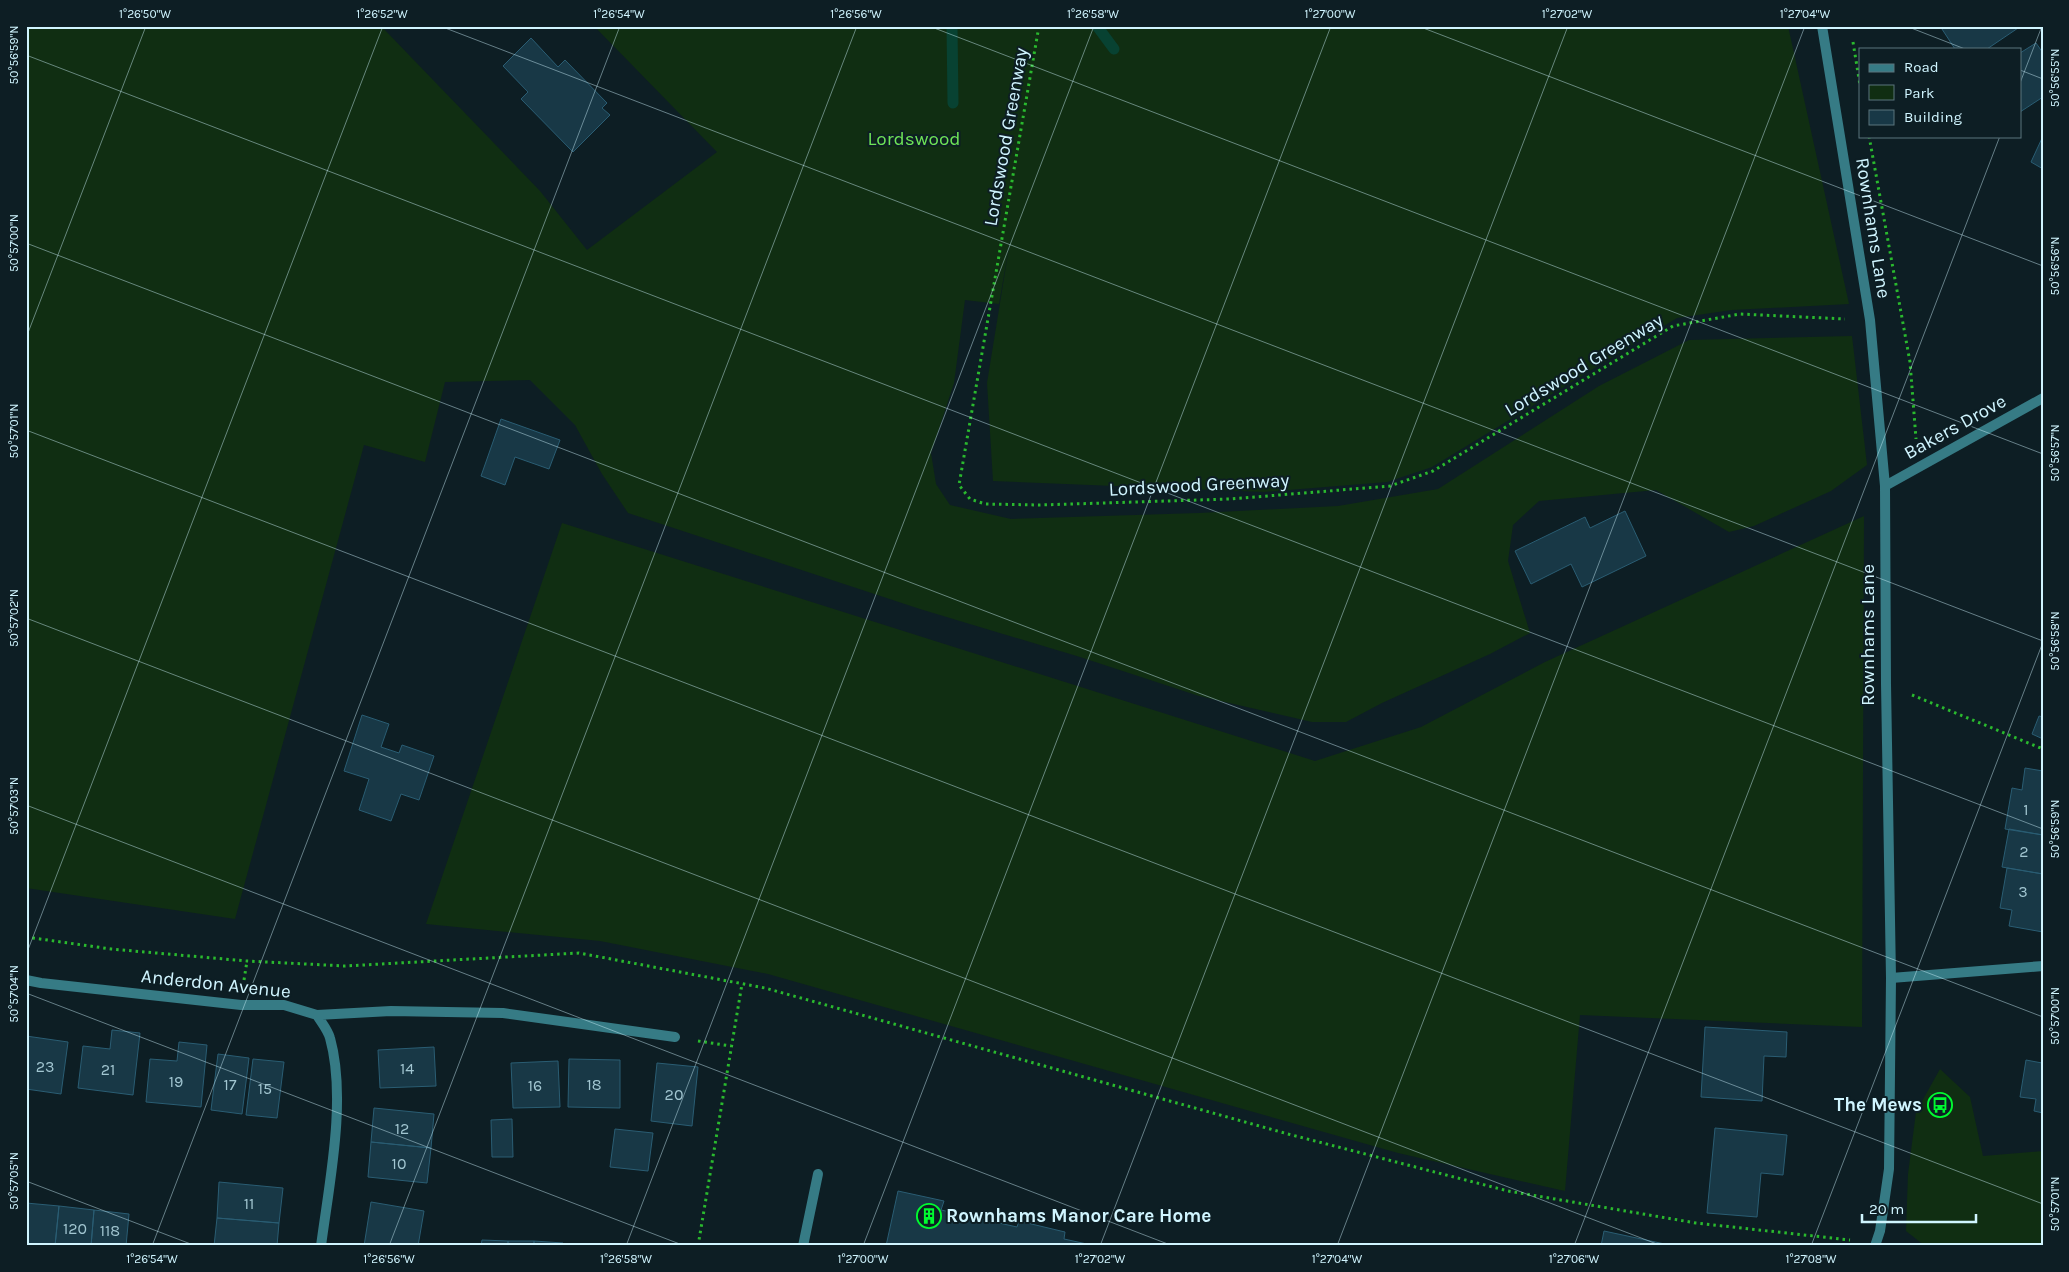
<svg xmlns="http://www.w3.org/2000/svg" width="2069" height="1272" viewBox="0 0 2069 1272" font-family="Karla,sans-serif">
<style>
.green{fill:#102e12}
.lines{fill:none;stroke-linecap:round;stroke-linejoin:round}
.stream{stroke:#084232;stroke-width:11}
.building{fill:#183846;stroke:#2a5d73}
.path{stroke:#2ab92e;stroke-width:3;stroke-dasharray:2.5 4;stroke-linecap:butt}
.service{stroke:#367b85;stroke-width:10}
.minor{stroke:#367b85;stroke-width:10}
.tertiary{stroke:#367b85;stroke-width:10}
.ticks{fill:none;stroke:#d0f5ff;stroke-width:1;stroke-opacity:0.45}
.labels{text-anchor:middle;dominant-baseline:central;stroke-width:4;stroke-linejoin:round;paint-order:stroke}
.number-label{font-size:16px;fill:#a2c6d1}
.street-label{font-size:19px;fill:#d0f5ff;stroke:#0d1e24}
.park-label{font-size:19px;fill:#6ee457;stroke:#0d1e24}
.poi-label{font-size:19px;font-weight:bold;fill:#d0f5ff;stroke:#0d1e24;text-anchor:end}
.neatline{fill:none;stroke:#d0f5ff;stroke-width:2}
.ticks-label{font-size:12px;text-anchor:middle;fill:#d0f5ff}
</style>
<rect width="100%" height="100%" fill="#0d1e24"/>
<path class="green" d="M26 26H381L540 191 587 250 717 152 594 26H1788L1849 304 1732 310 1677 318 1432 467 1387 482 1264 492 993 481 987 383 1013 223 999 304 965 300 954 383 931 453 936 484 950 505 1011 519 1199 513 1338 506 1438 489 1599 386 1689 340 1852 336 1867 465 1831 491 1754 526 1729 532 1656 490 1539 501 1513 525 1508 561 1530 633 1490 654 1382 703 1346 722H1312L1199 696 1080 657 920 609 628 513 602 474 575 425 530 380 445 382 425 462 364 445 235 919 26 888Z
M1864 516 1862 1027 1580 1015 1565 1191 1398 1153 768 974 600 941 426 924 562 523 1315 761 1421 727 1545 662Z
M1940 1069 1970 1097 1983 1156 2043 1151V1246H1925L1906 1231 1908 1174 1916 1112Z"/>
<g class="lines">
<path class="stream" d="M952 26 953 103
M1097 26 1114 49"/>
</g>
<path class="building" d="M1940 26H2021L1987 49H1955Z
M531 38 558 67 565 60 607 103 602 108 610 115 573 152 521 99 528 92 503 66Z
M2036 43 2043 53V97L2020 112V53Z
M2043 136V169L2031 162Z
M501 419 560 440 549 469 515 457 505 485 481 476Z
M1625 511 1646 556 1582 587 1571 564 1531 584 1515 551 1585 517 1590 528Z
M362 715 389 724 381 747 399 753 402 745 434 756 419 800 401 794 391 821 359 810 369 779 344 771Z
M2039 716 2043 717V739L2032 734Z
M2025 768 2043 771V835L2005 829 2012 788 2022 790Z
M2009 829 2043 835V874L2002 867Z
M2007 868 2043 874V932L2009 926 2012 910 2000 908Z
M1705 1027 1787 1032 1786 1057 1764 1056 1762 1101 1701 1097Z
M112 1030 140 1033 133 1095 78 1088 83 1046 110 1049Z
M26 1036 68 1042 61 1094 26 1089Z
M179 1042 207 1045 201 1107 146 1102 150 1059 177 1061Z
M434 1047 436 1086 380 1088 378 1050Z
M218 1054 249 1058 242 1114 211 1110Z
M253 1059 284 1062 277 1118 246 1115Z
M569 1059 620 1060V1108L568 1107Z
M2026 1060 2042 1063 2043 1060V1113L2034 1111 2036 1099 2020 1097Z
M558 1061 560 1107 513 1108 511 1063Z
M657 1063 698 1067 692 1126 651 1121Z
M374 1108 434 1114 431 1148 371 1142Z
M512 1119 513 1157H492L491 1120Z
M1715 1128 1787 1135 1783 1175 1761 1173 1757 1217 1707 1213Z
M615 1129 653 1133 648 1171 610 1167Z
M371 1142 431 1148 427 1183 368 1177Z
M219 1182 283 1188 279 1223 217 1218Z
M898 1191 944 1201 941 1210 1017 1227 1019 1221 1065 1232 1064 1239 1096 1246H886Z
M371 1202 424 1211 418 1246H364Z
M26 1203 59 1206 55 1246H26Z
M59 1206 94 1210 91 1246H55Z
M94 1210 129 1214 126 1246H91Z
M217 1218 279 1223 277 1246H214Z
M1604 1231 1674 1246H1601Z
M482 1240 508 1241V1246H481Z
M508 1241H534V1246H508Z
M534 1241 563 1243V1246H534Z"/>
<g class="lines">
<path class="path" d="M1039 26 959 485 970 499 985 504 1040 505 1230 499 1390 486 1433 471 1673 326 1740 314 1845 319
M1853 42 1860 85
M1869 136 1910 362 1916 439
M1912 695 2043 749
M26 937 111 949 247 961 345 966 579 953 765 988 1288 1134 1508 1191 1696 1223 1850 1240
M244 980 247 961
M698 1041 731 1046
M698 1246 742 984"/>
<path class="service" d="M803 1246 818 1174"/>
<path class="minor" d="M1891 978 2043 966
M26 980 41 983 241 1005H284L317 1015C321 1022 328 1030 330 1038 347 1099 329 1184 321 1246
M317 1015 391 1011 503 1013 675 1037"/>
<path class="tertiary" d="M1822 26 1870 320 1885 486 1886 684 1891 978 1889 1169 1880 1231 1875 1246
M1885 486 2043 398"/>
</g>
<path class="ticks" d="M440 26 2043 641M929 26 2043 454M1418 26 2043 266M1906 26 1965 49M26 55 2043 829M2020 70 2043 79M2020 83 2042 26M26 243 2043 1017M26 338 146 26M26 430 2043 1204M26 618 1662 1246M26 805 1173 1246M26 955 383 26M26 993 685 1246M26 1181 196 1246M152 1246 620 26M389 1246 857 26M626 1246 1094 26M863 1246 1331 26M1100 1246 1568 26M1337 1246 1805 26M1574 1246 2000 136M1811 1246 2043 642"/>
<defs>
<symbol id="bus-ring" viewBox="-11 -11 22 22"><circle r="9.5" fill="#0d1e24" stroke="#00fb30" stroke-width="1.5"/><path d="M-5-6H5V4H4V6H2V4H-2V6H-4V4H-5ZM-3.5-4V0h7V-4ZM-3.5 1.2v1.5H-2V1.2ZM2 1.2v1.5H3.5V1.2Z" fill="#00fb30"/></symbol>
<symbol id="building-ring" viewBox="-11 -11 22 22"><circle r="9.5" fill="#0d1e24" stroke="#00fb30" stroke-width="1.5"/><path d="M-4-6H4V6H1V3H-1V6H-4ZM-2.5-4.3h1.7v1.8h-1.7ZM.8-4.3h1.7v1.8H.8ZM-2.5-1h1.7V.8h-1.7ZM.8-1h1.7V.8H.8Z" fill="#00fb30"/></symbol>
</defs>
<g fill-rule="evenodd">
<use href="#bus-ring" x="1926" y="1091" width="28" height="28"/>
<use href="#building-ring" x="915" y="1202" width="28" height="28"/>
</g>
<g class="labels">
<g class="number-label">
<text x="2026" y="809">1</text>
<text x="2024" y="851">2</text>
<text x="2023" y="891">3</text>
<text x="45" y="1066">23</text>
<text x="407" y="1068">14</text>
<text x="108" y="1069">21</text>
<text x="176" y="1081">19</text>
<text x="230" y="1084">17</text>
<text x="594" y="1084">18</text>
<text x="535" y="1085">16</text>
<text x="265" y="1088">15</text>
<text x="674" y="1094">20</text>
<text x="402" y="1128">12</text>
<text x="399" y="1163">10</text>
<text x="249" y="1203">11</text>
<text x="75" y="1228">120</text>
<text x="110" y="1230">118</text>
</g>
<g class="street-label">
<text transform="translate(1006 137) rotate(-80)">Lordswood Greenway</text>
<text transform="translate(1873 228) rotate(81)">Rownhams Lane</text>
<text transform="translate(1584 365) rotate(-31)">Lordswood Greenway</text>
<text transform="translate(1955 427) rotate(-29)">Bakers Drove</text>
<text transform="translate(1199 485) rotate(-3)">Lordswood Greenway</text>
<text transform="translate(1868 635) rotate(-90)">Rownhams Lane</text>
<text transform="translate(216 984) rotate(6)">Anderdon Avenue</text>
</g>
<g class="park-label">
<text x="914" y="139">Lordswood</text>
</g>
<g class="poi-label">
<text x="1922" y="1105">The Mews</text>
<text x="946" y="1216" text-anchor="start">Rownhams Manor Care Home</text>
</g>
</g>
<rect width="2069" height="1272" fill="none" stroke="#0d1e24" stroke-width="55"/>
<rect x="1859" y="48" width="162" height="90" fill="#0d1e24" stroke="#5b747c"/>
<rect x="1869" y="64" width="25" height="8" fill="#367b85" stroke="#5b747c"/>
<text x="1904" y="72" font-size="15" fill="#d0f5ff">Road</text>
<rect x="1869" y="85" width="25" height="15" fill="#102e12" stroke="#5b747c"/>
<text x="1904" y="98" font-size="15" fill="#d0f5ff">Park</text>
<rect x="1869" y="110" width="25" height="15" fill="#183846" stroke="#5b747c"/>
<text x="1904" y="122" font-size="15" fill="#d0f5ff">Building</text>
<path d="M1862 1214v8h114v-8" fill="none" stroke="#d0f5ff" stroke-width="2.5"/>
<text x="1869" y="1214" font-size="15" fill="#d0f5ff" stroke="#0d1e24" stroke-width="4" paint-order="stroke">20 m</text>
<rect x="28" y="28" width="2014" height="1216" class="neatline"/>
<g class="ticks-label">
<text x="145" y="18">1°26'50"W</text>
<text x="382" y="18">1°26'52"W</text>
<text x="619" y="18">1°26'54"W</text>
<text x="856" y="18">1°26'56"W</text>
<text x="1093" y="18">1°26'58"W</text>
<text x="1330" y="18">1°27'00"W</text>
<text x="1567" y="18">1°27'02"W</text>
<text x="1805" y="18">1°27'04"W</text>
<text transform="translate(14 55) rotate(-90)" y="4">50°56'59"N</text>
<text transform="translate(2055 78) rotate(-90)" y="4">50°56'55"N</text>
<text transform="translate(14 243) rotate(-90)" y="4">50°57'00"N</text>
<text transform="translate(2055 266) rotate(-90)" y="4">50°56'56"N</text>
<text transform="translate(14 431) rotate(-90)" y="4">50°57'01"N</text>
<text transform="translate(2055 453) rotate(-90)" y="4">50°56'57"N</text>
<text transform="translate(14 618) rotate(-90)" y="4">50°57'02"N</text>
<text transform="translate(2055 641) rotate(-90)" y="4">50°56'58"N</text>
<text transform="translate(14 806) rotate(-90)" y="4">50°57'03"N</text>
<text transform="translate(2055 829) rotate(-90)" y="4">50°56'59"N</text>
<text transform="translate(14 994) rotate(-90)" y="4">50°57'04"N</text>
<text transform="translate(2055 1016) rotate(-90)" y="4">50°57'00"N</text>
<text transform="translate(14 1181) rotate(-90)" y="4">50°57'05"N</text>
<text transform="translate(2055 1204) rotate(-90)" y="4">50°57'01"N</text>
<text x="152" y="1263">1°26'54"W</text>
<text x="389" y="1263">1°26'56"W</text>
<text x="626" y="1263">1°26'58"W</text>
<text x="863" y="1263">1°27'00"W</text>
<text x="1100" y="1263">1°27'02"W</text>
<text x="1337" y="1263">1°27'04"W</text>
<text x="1574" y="1263">1°27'06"W</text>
<text x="1811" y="1263">1°27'08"W</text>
</g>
</svg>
